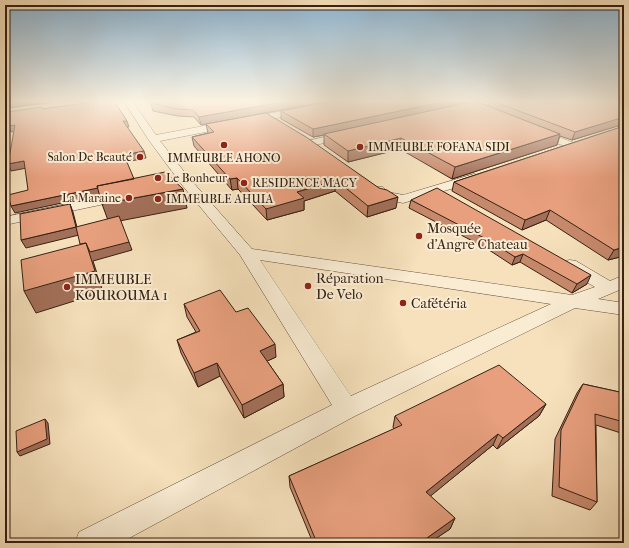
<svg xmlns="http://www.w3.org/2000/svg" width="629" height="548" viewBox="0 0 629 548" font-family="'IM FELL French Canon',serif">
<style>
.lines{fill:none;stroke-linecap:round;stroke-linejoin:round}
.street-casing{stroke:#66513e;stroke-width:1}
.secondary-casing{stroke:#362114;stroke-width:2}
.street{fill:#f9ecd3;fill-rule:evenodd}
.secondary{fill:#f9ecd3;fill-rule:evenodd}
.wall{fill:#c7896c;stroke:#362114}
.shaded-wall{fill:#a26f58;stroke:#362114}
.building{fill:#e79f7d;stroke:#362114}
.poi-dot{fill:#8f2418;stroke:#f9ecd3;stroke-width:1.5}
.labels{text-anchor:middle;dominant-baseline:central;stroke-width:4;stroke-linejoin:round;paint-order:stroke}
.far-poi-label{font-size:12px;fill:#362114;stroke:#f9ecd3;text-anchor:start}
.poi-label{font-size:14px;fill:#362114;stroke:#f9ecd3;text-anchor:start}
</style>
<rect width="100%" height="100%" fill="#f6e1bc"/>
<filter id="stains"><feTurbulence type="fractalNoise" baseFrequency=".005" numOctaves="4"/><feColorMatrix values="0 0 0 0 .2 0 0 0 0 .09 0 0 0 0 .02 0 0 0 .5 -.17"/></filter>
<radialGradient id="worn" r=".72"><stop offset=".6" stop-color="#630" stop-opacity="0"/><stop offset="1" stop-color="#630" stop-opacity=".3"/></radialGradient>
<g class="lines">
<defs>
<path id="street" d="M124 101H132L156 135 335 101H352L348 104 160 141 190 179 252 249 572 295 595 287 564 269 562 265 564 261 570 260 576 261 610 281 624 275V288L598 299 624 303V315L575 308 355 416 120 543H75L79 532 332 405 240 255 182 185 148 139ZM260 260 551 304 351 396Z
M485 101H500L499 103 459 112 455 109 456 107Z
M538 129 577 144 578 146 577 148H569L534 134 533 132 534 130Z
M346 132 350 133 351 135 350 137 311 146 306 143 307 141Z
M474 174 478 175 480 178 478 181 403 203 379 198 372 190 373 187H383L388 192 403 195Z
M123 192 128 193 130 196 128 199 5 225V217Z"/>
<path id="secondary" d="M66 101H95L89 104 5 117V109Z"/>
</defs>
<use href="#street" class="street-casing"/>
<use href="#secondary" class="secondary-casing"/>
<use href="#street" class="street"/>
<use href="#secondary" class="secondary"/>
</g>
<path class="wall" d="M159 101H328L201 125 194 117 178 116 153 111 151 103Z
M479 101 476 102 488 106 490 101H624V124L572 140 560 136 557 145 452 179 400 149 348 162 324 145V135L313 137 281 119V111Z
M266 113 396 208 367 217 335 191 304 201V210L267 220 238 189 232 190 194 146 192 137 208 133 206 124Z
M624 126V256L608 260 546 220 522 230 452 191 454 182Z
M411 200 587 284 572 293 520 262 512 265 486 248 409 208Z
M184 304 236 312 276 357 267 361 283 384 284 397 244 418 220 376 198 387 181 353 177 340 196 332 187 317Z
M583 384 624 393V434L596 425 597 502 590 510 552 496 555 439 577 393Z
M546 404 539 416 497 449 493 445 430 496 455 518 450 529 429 543H313L290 487 289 476 394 429 393 427 395 416Z"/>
<path class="shaded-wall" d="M5 101H39L40 103 11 107 9 102 5 103Z
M288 101H328L201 125 199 117Z
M447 101H479L325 135 324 134V135L313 137V129Z
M624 117V124L572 140 575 132Z
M123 121H127L129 127H125Z
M15 125 18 131 11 132 8 126Z
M560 134 557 145 452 179 455 167Z
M401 138 400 149 348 162V151Z
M144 151 146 158 126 162 124 155Z
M24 161 27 168 11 171 8 164Z
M237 178 238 189 232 190 230 179Z
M135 180 137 187 15 213 11 206Z
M336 180 335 191 304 201V210L267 220 266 209 297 192Z
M183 189 187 208 109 223 102 204Z
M398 197 396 208 367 217 368 206Z
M70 204 73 212 79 235 76 227Z
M550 210 546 220 522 230 525 220Z
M76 227 79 235 26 248 21 240Z
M129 242 132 250 93 261 103 292 36 313 24 291 86 243Z
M624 247V256L608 260 614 250Z
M523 254 520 262 512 265 515 257Z
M591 275 587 284 572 293 577 284Z
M275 344 276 357 261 364 260 351Z
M217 363 220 376 198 387 194 373Z
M283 384 284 397 244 418 242 405Z
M546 404 539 416 497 449 503 438Z
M45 419 48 423 50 444 20 456 17 452Z
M498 434 493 445 422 503 426 492Z
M455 518 450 529 429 543H420Z"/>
<path class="building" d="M100 101H114L127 121H123L144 151 124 155 134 179 97 186 98 188 11 206 8 195 28 190 24 161 8 164 15 125 8 126V112L41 107 42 109Z
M159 101H242L245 103 250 101H288L199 117 193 110 177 109 151 103Z
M334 101H447L313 129 281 111Z
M475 101 560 134 455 167 401 138 348 151 324 134Z
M492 101H624V117L575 132Z
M266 113 306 137 379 188 387 190 398 197 368 206 336 180 297 192 304 198 266 209 237 178 230 179 192 137 214 132 206 124Z
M624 126V247L614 250 550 210 525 220 454 182Z
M165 172 183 189 102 204 97 186Z
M437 188 591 275 577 284 523 254 515 257 488 240 411 200Z
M70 204 76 227 119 216 129 242 90 252 86 243 80 244 76 227 21 240 20 214Z
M86 243 95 271 24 291 21 260Z
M220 290 236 312 248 308 275 344 260 351 283 384 242 405 217 363 194 373 177 340 200 331 184 304Z
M499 365 546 404 503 438 498 434 426 492 455 518 420 543H317L289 476 402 425 395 416Z
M583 384 624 393V422L595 414 597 502 559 487 561 430Z
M45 419 47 439 17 452 16 431Z"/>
<linearGradient id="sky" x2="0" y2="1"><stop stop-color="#8cb7d6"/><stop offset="0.57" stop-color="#fbf2e1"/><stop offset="1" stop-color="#fbf2e1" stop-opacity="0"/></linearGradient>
<rect width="629" height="178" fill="url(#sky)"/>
<g class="poi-dot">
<circle cx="224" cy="145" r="4"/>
<circle cx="360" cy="147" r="4"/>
<circle cx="140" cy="157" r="4"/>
<circle cx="158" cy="178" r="4"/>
<circle cx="244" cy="183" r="4"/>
<circle cx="129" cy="198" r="4"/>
<circle cx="158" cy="199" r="4"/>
<circle cx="419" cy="236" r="4"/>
<circle cx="308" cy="286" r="4"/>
<circle cx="67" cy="287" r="4"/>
<circle cx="403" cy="303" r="4"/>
</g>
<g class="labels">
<g class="far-poi-label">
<text x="368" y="147">IMMEUBLE FOFANA SIDI</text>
<text x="132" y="157" text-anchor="end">Salon De Beauté</text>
<text x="224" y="158" text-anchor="middle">IMMEUBLE AHONO</text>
<text x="166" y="178">Le Bonheur</text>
<text x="252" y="183">RESIDENCE MACY</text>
<text x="121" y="198" text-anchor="end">La Maraine</text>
<text x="166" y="199">IMMEUBLE AHUIA</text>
</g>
<g class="poi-label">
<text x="427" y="228">Mosquée<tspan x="427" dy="16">d'Angre Chateau</tspan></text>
<text x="316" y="278">Réparation<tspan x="316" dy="16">De Velo</tspan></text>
<text x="75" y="279">IMMEUBLE<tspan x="75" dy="16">KOUROUMA 1</tspan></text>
<text x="411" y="303">Cafétéria</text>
</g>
</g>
<rect width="629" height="548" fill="none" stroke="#f6e1bc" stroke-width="20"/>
<rect x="6" y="6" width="617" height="536" fill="none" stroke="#362114" stroke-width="2"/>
<rect x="10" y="10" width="609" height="528" fill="none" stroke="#362114"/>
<rect width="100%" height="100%" filter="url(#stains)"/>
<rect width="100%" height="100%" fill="url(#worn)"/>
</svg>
